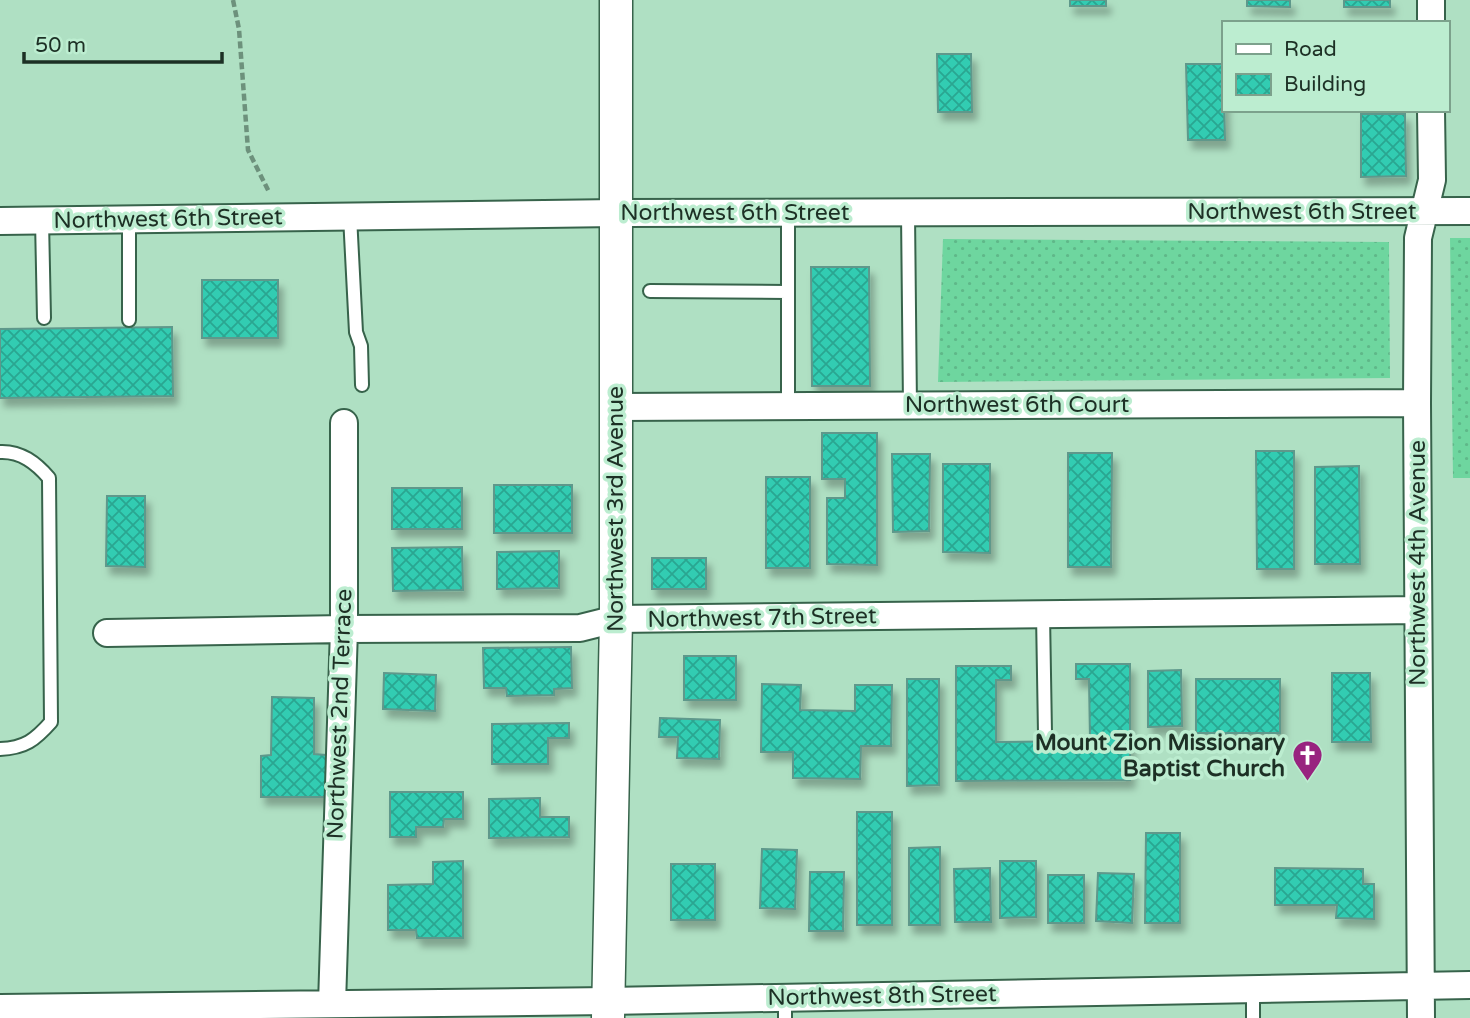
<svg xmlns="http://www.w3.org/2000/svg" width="1470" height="1018" viewBox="0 0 1470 1018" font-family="'Varela Round',sans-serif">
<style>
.grass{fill:url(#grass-dots)}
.building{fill:url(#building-cross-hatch);stroke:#5e988b;stroke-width:2;filter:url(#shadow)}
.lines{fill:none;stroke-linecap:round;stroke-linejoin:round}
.service-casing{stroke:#37634b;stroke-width:16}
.minor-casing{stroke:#37634b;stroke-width:30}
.tertiary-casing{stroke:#37634b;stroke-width:35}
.path{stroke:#6d917c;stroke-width:4.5;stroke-dasharray:7 3.5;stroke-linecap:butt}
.service{stroke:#fff;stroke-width:12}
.minor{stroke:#fff;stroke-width:26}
.tertiary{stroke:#fff;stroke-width:32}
.labels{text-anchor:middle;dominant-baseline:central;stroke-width:7;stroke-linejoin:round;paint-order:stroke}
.street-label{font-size:23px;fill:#1d3025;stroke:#bcedd0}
.poi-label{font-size:23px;font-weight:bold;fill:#1d3025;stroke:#bcedd0;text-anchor:end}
</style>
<defs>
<pattern id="grass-dots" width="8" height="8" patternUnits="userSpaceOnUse" patternTransform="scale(1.75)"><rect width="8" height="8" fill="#6ed69f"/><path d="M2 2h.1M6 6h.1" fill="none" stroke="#5fb889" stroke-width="1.8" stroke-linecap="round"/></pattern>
<pattern id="building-cross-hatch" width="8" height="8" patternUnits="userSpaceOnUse" patternTransform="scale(1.75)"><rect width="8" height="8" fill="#32ccb2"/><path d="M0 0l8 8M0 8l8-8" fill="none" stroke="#2aa691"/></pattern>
<filter id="shadow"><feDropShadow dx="4.5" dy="8" stdDeviation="3.5" flood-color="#0004"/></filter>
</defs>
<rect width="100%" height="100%" fill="#afe0c3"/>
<path class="grass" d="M1450 238H1470V478H1453Z
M943 239 1389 242 1390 378 938 382Z"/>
<path class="building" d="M1070 0H1106V6H1070Z
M1247 0H1290V7L1247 6Z
M1344 0H1390V7H1344Z
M937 54H971L972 112H938Z
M1186 64H1223L1225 140H1188Z
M1361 114H1405L1406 176 1361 177Z
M811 267H869L870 386H812Z
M202 280H278V338H202Z
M172 327 173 396 0 398V329Z
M822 433H877V565L827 564V498H845V479H822Z
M1256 451H1294V569H1257Z
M1068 453H1112L1111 567H1068Z
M892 454H930L929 531 893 532Z
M943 464H990V553L943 552Z
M1359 466 1360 564H1315V467Z
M766 477H810V568H766Z
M494 485H572V533H494Z
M392 488H462V529H392Z
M107 496H145V567L106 566Z
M462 547 463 590 393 591 392 548Z
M559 551V588L497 589V552Z
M652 558H706V589H652Z
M571 647 572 688 554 689V695L507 696 506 688H484L483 648Z
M684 656H736V700H684Z
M1076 664H1130V780L956 781V666H1011V680H996V742L1090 741 1089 679H1076Z
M1181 670 1182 726 1148 727V671Z
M384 673 436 675 435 711 383 709Z
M1332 673H1370L1371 742H1332Z
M907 679H939V785L907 786Z
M1196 679H1280V733H1196Z
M762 684 801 685 800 710 855 711V685H892L891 746H861L860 779 793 778V752H761Z
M272 697 314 698V754L326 755V797H261V756L271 755Z
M660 718 720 720 719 759 677 758 678 737H659Z
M569 723V738H548V764H492V724Z
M390 792H463V819H444L443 827H416V837H390Z
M540 798V817H569V837L489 838V799Z
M857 812H892V925H857Z
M1146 833H1180V923H1145Z
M940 847V925H909V848Z
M762 849 797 850 795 909 760 908Z
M463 861V938H417L416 930H388V885L433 884V862Z
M1000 861H1036V917L1000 918Z
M671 864H715V920H671Z
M990 868 991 922H955L954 869Z
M1275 868 1363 869V884H1374V919L1336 918 1337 905H1275Z
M810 872H844L843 931H809Z
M1098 873 1134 874 1132 923 1096 921Z
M1048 875H1084V923H1048Z"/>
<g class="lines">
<defs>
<path id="service" d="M908 213 910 406
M350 216 356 332 361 346 362 385
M42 220 44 318
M650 291 788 292V213
M788 292V406
M129 320V219
M0 452C21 451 36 463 49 478L51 722C35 740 25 748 0 749
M1043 614 1045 734
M785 998V1018
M1253 1018V988"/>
<path id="minor" d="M1431 0V23
M0 221 616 213 1470 211
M617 407 1417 403
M107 633 344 629 580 628 616 619 1418 610
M332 1004 344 629V423
M0 1008 608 1001 1470 985
M1421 1018 1417 403 1418 238 1432 180 1431 110"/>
<path id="tertiary" d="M608 1018 616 619V0"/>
</defs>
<use href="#service" class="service-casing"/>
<use href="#minor" class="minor-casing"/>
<use href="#tertiary" class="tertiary-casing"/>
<path class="path" d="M233 0 239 29 248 150 269 192"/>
<use href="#service" class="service"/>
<use href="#minor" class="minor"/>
<use href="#tertiary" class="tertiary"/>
</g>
<defs>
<symbol id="church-pin" viewBox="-11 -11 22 30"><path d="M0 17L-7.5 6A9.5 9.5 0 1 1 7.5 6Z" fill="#98237f" stroke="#bcedd0"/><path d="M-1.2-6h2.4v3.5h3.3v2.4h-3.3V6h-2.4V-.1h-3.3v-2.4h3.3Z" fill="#fff"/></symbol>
</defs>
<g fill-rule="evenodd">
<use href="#church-pin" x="1290" y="738" width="35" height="47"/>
</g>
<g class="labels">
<g class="street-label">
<text x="1302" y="212">Northwest 6th Street</text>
<text x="735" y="213">Northwest 6th Street</text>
<text transform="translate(168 219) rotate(-1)">Northwest 6th Street</text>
<text x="1017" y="405">Northwest 6th Court</text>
<text transform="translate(616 509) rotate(-90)">Northwest 3rd Avenue</text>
<text transform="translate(1418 563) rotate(-90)">Northwest 4th Avenue</text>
<text transform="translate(762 618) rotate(-1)">Northwest 7th Street</text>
<text transform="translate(340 714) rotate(-88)">Northwest 2nd Terrace</text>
<text transform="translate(882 996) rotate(-1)">Northwest 8th Street</text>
</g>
<g class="poi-label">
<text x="1285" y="743">Mount Zion Missionary<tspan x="1285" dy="26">Baptist Church</tspan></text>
</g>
</g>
<rect x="1222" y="21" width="228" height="91" fill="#bcedd0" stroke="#7ca18c" stroke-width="2"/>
<rect x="1236" y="44" width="35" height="10" fill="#ffffff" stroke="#7ca18c" stroke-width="2"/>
<text x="1284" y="56" font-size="21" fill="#1d3025">Road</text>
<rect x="1236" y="74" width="35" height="21" fill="url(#building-cross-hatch)" stroke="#7ca18c" stroke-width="2"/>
<text x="1284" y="91" font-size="21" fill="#1d3025">Building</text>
<path d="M24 52v10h198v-10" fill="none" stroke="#1d3025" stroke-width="3.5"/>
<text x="35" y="52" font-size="21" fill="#1d3025" stroke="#bcedd0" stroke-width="5" paint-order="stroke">50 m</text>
</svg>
